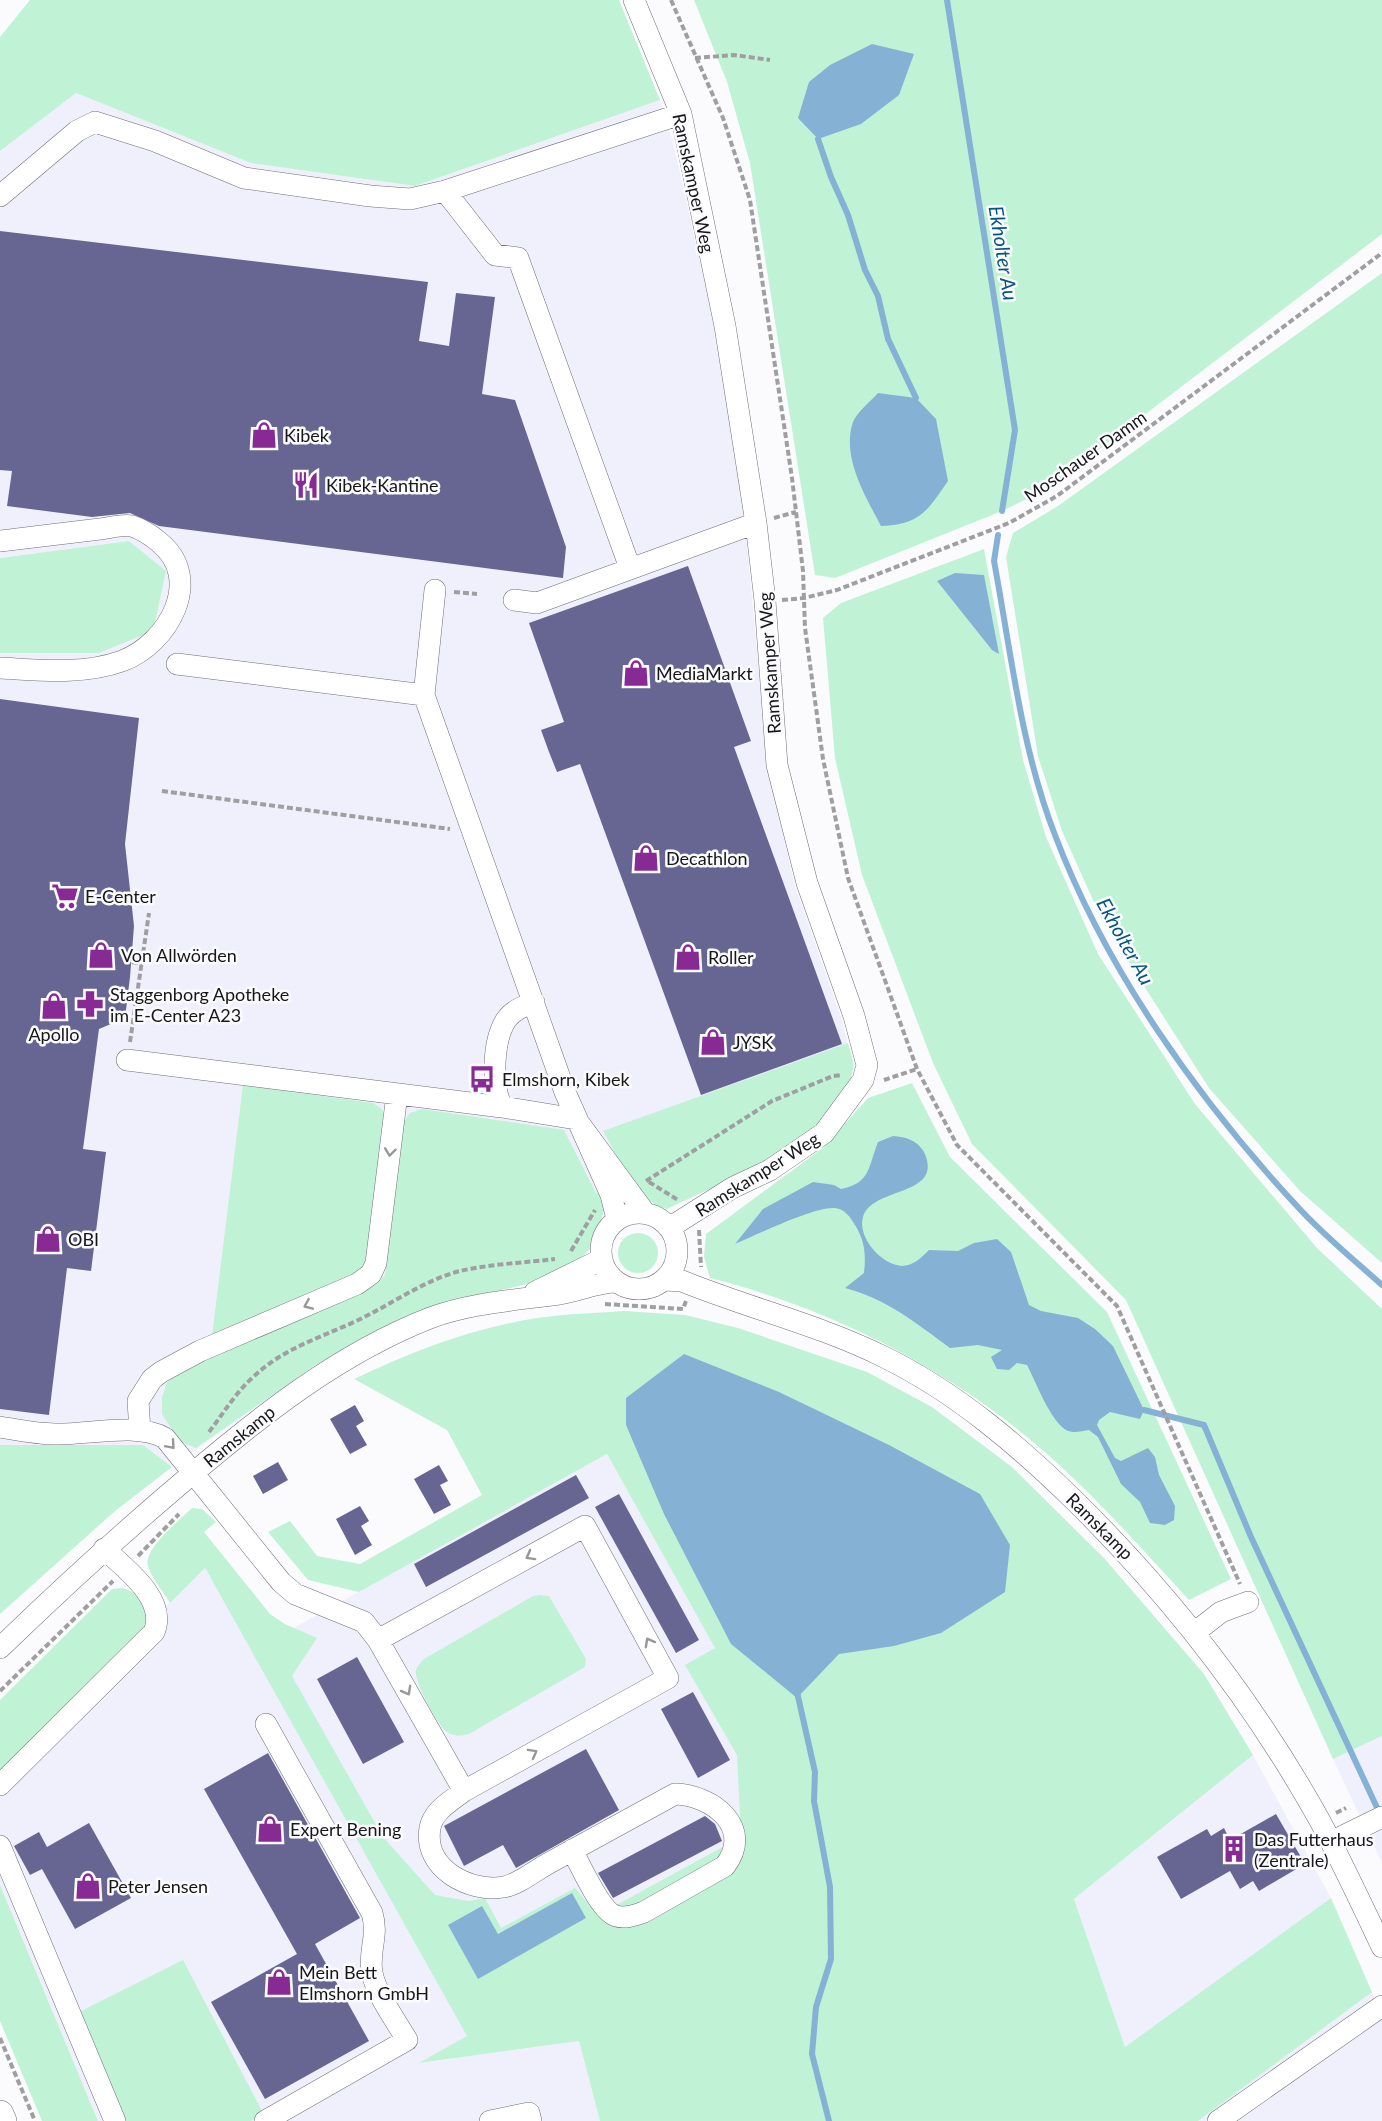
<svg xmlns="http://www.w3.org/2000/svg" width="1382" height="2121" viewBox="0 0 1382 2121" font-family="Lato,sans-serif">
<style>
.built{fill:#f0f0fc}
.green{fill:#c0f2d6}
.water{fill:#85b2d4}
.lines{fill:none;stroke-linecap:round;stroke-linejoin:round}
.stream{stroke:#85b2d4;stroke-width:6}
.building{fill:#676692}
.minor-casing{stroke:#6f6f76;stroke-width:22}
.major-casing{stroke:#6f6f76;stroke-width:28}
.path{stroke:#9f9fa2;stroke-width:4;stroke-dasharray:6 3;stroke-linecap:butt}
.minor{stroke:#fff;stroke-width:21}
.major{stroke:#fff;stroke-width:27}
.oneway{stroke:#979798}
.labels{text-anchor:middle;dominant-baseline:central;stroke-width:5;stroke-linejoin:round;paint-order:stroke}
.street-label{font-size:18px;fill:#17171a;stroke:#fbfbfe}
.poi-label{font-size:18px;fill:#17171a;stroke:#fbfbfe;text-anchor:start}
.water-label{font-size:20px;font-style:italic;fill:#045581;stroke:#fbfbfe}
</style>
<rect width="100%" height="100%" fill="#fbfbfe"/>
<path class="built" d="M76 93 251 163 415 186 660 100 674 146 715 329 744 513 768 768 795 886 842 1020 854 1068 667 1209 654 1205 643 1195 602 1194 604 1210 590 1249 383 1327 314 1366 172 1467 143 1445H0V653H99L128 541 0 558V150Z
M607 1454 716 1649 790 1855 421 2063 579 2041 600 2121H98L0 1885V1776L204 1567 252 1651Z
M1382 1736V1863L1333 1759Z
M1253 1755 1331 1898 1125 2048 1074 1899Z
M1372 1992 1382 2016V2121H1198Z"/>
<path class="green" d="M30 0H619L660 100 415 186 251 163 76 93 0 151V37Z
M694 0H1382V234L1047 489 1002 511 835 578 815 575 750 163 727 82Z
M1382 273V1263L1300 1191 1209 1088 1102 920 1062 831 1038 756 1006 557 1013 533 1058 506Z
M129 541 166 571 153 631 99 653H0V558Z
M984 549 1023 760 1046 837 1098 954 1195 1104 1317 1248 1382 1309V1736L1333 1759 1126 1300 972 1144 933 1063 862 875 835 758 823 618 841 603Z
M848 1043C850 1051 855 1063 853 1070 837 1140 725 1181 667 1209 635 1201 619 1158 603 1131Z
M912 1083 950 1157 1107 1312 1231 1579 1189 1600C1141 1548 1093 1493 1039 1447 946 1367 829 1308 710 1278L704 1257 706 1234 824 1147 868 1098Z
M243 1085 373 1103 382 1109 385 1119 367 1265 360 1274 212 1336Z
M422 1109 564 1130 596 1193 602 1194 604 1210 599 1227 590 1249 579 1260 540 1281 434 1306 383 1327 314 1366 196 1448 179 1441 162 1414V1397L167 1382 186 1368 377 1284 385 1275 404 1121 410 1113Z
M618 1253a20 20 0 1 1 40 0a20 20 0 1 1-40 0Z
M624 1311 685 1315 738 1328 867 1372 932 1407 1012 1467 1104 1558 1204 1674 1253 1755 1074 1899 1125 2047 1331 1898 1372 1992 1198 2121H600L579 2041 419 2063 467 2036 205 1568 170 1603C163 1591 152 1579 148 1566 143 1549 180 1520 192 1508L202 1509 216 1522 204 1532 270 1614 285 1624 317 1638 292 1676 383 1837 435 1895 469 1901 485 1898 501 1928 575 1888 598 1915 741 1837 737 1755 685 1665 715 1648 607 1454 359 1592 308 1580 268 1532 290 1521 317 1556 360 1564 482 1495 447 1430 354 1379C413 1351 472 1328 537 1318 565 1314 595 1313 624 1311Z
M0 1445H143L172 1467 115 1511 0 1614Z
M123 1588 137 1594 148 1616 146 1627 0 1776V1700L112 1589Z
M540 1595 549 1596 586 1659 585 1667 469 1734C461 1736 455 1737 447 1732 439 1727 413 1680 416 1670 417 1667 421 1662 424 1659L533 1596Z
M0 1885 98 2121H42L0 2021Z
M183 1960 263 2113 251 2121H123L77 2013Z"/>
<path class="water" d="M872 44 914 54 899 95 861 124 818 139 798 118 809 82 830 65Z
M878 393 916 398 936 419 948 481C928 510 920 525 881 526 866 497 841 457 853 422 857 412 871 401 878 393Z
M955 573 984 575 999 654 992 650 937 581Z
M893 1136C906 1137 917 1140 924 1152 945 1197 872 1186 863 1217 857 1237 881 1265 902 1266 913 1266 922 1257 929 1250L958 1251 974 1243 997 1239 1011 1252 1029 1305 1041 1311 1078 1318 1095 1329 1113 1346 1144 1410 1140 1419 1110 1412 1099 1420 1097 1425 1115 1458 1121 1461 1148 1448 1155 1457 1159 1475 1175 1506 1174 1520 1165 1525 1150 1523 1140 1502 1121 1484 1098 1437 1089 1430C1081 1431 1074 1434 1066 1430 1050 1420 1036 1382 1027 1365L1017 1363 1009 1370 997 1369 991 1357 1002 1350 978 1345 950 1348C916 1323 887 1299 845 1288L864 1273C866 1255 865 1241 855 1225 850 1217 845 1209 835 1208 815 1206 756 1235 735 1244L763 1209 813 1182 834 1185 841 1189C871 1183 868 1167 878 1142Z
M684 1354 779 1392 889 1445 980 1494 1010 1545 1005 1592 941 1633 894 1646 839 1654 797 1698 731 1644 664 1514 626 1425V1398Z
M572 1893 586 1918 478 1979 448 1925 482 1906 498 1934Z"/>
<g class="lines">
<path class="stream" d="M947 0 1015 430 1002 511
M818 139 831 177 848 215 865 270 878 296 888 339 916 398
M998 535 994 561C1011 652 1021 748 1055 835 1106 970 1198 1099 1296 1205 1322 1234 1353 1259 1382 1285
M1144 1410 1204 1425 1251 1537 1380 1814
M797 1692 815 1772 814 1801 830 1887 831 1959 816 2007 812 2054 829 2121"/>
</g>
<path class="building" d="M0 231 428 282 419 341 449 346 456 293 495 297 482 394 515 400 566 547 563 578 159 526 130 513 92 517 7 506 12 471 0 470Z
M688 566 751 741 734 747 842 1044 701 1095 580 764 557 772 549 752 541 730 564 722 529 623Z
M0 699 139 718 125 844 134 926 130 977 125 1018 99 1029 83 1149 106 1152 91 1271 67 1268 49 1415 0 1409Z
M355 1405 364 1421 356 1426 367 1445 350 1454 330 1419Z
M278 1462 288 1480 263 1494 253 1476Z
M439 1465 448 1481 440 1485 451 1505 434 1514 414 1479Z
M576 1475 589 1498 426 1587 414 1564Z
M619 1494 699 1640 676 1653 595 1507Z
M360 1506 369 1521 361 1526 372 1545 355 1555 336 1519Z
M357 1657 404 1742 363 1764 317 1679Z
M693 1692 730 1760 698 1778 661 1709Z
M586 1749 619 1810 516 1868 503 1845 464 1866 444 1826Z
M268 1753 360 1918 315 1944 369 2041 265 2099 211 2002 297 1954 204 1789Z
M1276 1814 1305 1864 1259 1891 1253 1881 1240 1889 1230 1871 1181 1899 1157 1857 1207 1829 1211 1836 1224 1828 1230 1840Z
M705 1816 715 1824 722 1841 613 1898 598 1873Z
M89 1823 131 1898 75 1929 42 1869 30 1875 14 1846 39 1832 47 1847Z"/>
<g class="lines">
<defs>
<path id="minor" d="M634 0 681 114 725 326 756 523 765 601 777 765 807 883 854 1016 867 1065 863 1080 824 1133 770 1170 732 1188 669 1228
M445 191 495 255 518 258 630 568
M0 196 77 131 95 122 155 141 244 178 370 196 410 199 445 191 681 114
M0 541C33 537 67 533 100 529 109 528 123 524 132 526 141 529 152 536 159 542 205 579 168 644 122 661 83 675 41 670 0 668
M435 590 424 695 565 1092 611 1195 617 1219
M514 600 537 603 756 523
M177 664 424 695
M127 1060 502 1107 576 1119 645 1213
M502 1107C491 1086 493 1040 506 1020 513 1010 524 1006 534 1002
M601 1251a38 38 0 1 1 76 0a38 38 0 1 1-76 0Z
M664 1280 682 1281C748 1308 820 1325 884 1357 956 1392 1020 1447 1076 1502 1171 1596 1255 1704 1320 1821 1342 1862 1362 1905 1382 1947
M535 1292 602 1259
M0 1427C18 1430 37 1434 55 1434 87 1435 137 1422 165 1438L281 1582 295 1594 364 1622 378 1640 464 1791 668 1678 585 1526 378 1640
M140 1431 138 1401 152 1379 161 1372 200 1351 357 1284 371 1274 376 1263 397 1094
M1194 1633 1221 1612 1248 1602
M0 1648C60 1590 121 1534 185 1480 259 1417 338 1354 430 1318 470 1303 517 1300 559 1294 579 1291 597 1282 617 1282
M0 1785 154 1632C168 1600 125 1568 104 1549
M464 1791C451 1801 433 1811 430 1828 423 1868 469 1893 504 1887 519 1884 536 1870 549 1863 591 1840 633 1817 675 1794 713 1795 754 1828 725 1866L644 1912C635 1915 626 1919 616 1916 600 1911 581 1866 572 1850
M1331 1842 1382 1817
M0 1846 115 2121
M265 2121 407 2040C395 2019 377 1996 372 1973 368 1951 379 1936 372 1913L266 1724
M490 2121 529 2113 531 2121
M1218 2121 1382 2006"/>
<path id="major" d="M0 2114 3 2121"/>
</defs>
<use href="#minor" class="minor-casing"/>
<use href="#major" class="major-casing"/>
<path class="path" d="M671 0 723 118 750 200 792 478 803 571 805 628 823 759 848 878 917 1069 957 1145 1117 1306 1240 1584
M695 58 734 55 770 60
M774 518 796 512
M454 592 477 594
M782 600 804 598 837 590 1009 523 1057 496 1382 253
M162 791 450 829
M132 962 142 964
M130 1042 149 913
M884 1080 917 1069
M646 1181 772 1101 833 1076 841 1075
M649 1182 678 1200
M699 1230 701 1267
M571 1251 595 1210
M605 1304 683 1309 686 1301
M209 1432C223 1414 234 1395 251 1379 282 1349 317 1339 354 1322 389 1306 419 1283 456 1272 487 1264 523 1263 555 1259
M138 1556 179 1514
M0 1691 113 1581
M1336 1813 1346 1808
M0 2038 35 2121"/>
<use href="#minor" class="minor"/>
<use href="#major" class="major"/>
</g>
<defs><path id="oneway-chevron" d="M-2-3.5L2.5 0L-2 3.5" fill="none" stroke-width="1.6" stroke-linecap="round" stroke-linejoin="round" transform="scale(1.5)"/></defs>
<g class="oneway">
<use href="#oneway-chevron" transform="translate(390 1152) rotate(97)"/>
<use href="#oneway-chevron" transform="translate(308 1305) rotate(157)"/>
<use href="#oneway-chevron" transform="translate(171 1445) rotate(49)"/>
<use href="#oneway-chevron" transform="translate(530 1556) rotate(151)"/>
<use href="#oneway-chevron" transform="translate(649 1642) rotate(-119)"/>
<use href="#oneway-chevron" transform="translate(407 1691) rotate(61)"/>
<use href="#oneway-chevron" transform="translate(533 1753) rotate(-29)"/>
</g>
<defs>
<symbol id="shop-bare" viewBox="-9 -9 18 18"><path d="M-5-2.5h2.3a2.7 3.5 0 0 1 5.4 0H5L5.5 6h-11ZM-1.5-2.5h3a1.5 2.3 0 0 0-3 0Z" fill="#872a94" stroke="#fbfbfe" stroke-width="2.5" paint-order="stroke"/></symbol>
<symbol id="restaurant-bare" viewBox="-9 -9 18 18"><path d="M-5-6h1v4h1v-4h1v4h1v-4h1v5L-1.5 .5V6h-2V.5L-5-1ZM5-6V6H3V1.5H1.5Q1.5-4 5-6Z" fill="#872a94" stroke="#fbfbfe" stroke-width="2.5" paint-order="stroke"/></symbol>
<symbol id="supermarket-bare" viewBox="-9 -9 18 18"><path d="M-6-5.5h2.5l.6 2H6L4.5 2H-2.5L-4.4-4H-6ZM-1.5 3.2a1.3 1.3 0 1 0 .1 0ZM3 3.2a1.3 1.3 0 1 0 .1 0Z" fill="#872a94" stroke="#fbfbfe" stroke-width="2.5" paint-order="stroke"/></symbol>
<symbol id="pharmacy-bare" viewBox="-9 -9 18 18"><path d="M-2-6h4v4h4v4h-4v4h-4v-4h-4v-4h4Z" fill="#872a94" stroke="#fbfbfe" stroke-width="2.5" paint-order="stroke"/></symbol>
<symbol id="bus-bare" viewBox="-9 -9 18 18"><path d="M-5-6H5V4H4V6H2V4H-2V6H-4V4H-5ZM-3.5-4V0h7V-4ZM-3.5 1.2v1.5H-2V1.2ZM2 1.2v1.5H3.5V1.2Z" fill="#872a94" stroke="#fbfbfe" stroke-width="2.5" paint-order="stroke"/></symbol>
<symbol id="building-bare" viewBox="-9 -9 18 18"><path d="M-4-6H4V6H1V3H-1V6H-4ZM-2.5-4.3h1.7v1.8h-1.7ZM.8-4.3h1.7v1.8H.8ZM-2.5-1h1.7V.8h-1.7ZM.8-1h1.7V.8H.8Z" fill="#872a94" stroke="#fbfbfe" stroke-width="2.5" paint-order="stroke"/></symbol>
</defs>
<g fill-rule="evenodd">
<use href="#shop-bare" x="245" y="416" width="38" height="38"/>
<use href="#restaurant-bare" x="287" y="466" width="38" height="38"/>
<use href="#shop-bare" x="617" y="654" width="38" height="38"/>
<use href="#shop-bare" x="627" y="839" width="38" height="38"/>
<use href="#supermarket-bare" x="46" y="877" width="38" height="38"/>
<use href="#shop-bare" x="82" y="936" width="38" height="38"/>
<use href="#shop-bare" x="669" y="938" width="38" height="38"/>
<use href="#pharmacy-bare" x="71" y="985" width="38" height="38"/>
<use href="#shop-bare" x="35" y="987" width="38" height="38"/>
<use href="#shop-bare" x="694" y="1023" width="38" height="38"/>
<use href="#bus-bare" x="463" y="1060" width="38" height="38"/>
<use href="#shop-bare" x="29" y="1220" width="38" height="38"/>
<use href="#shop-bare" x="251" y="1810" width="38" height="38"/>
<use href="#building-bare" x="1215" y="1830" width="38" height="38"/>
<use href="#shop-bare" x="69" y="1867" width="38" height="38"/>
<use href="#shop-bare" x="260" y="1963" width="38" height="38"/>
</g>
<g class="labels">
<g class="street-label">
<text transform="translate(694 183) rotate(78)">Ramskamper Weg</text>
<text transform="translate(1085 456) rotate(-35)">Moschauer Damm</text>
<text transform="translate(769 663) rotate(-94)">Ramskamper Weg</text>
<text transform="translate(757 1174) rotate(-32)">Ramskamper Weg</text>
<text transform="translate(239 1436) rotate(-39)">Ramskamp</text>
<text transform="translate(1100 1526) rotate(45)">Ramskamp</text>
</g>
<g class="poi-label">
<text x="284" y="435">Kibek</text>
<text x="326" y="485">Kibek-Kantine</text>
<text x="656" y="673">MediaMarkt</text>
<text x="666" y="858">Decathlon</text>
<text x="85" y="896">E-Center</text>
<text x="121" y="955">Von Allwörden</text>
<text x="708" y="957">Roller</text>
<text x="110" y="994">Staggenborg Apotheke<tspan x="110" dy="21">im E-Center A23</tspan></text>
<text x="54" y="1034" text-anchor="middle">Apollo</text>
<text x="733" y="1042">JYSK</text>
<text x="502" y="1079">Elmshorn, Kibek</text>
<text x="68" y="1239">OBI</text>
<text x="290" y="1829">Expert Bening</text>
<text x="1254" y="1839">Das Futterhaus<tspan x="1254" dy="21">(Zentrale)</tspan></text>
<text x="108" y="1886">Peter Jensen</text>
<text x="299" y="1972">Mein Bett<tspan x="299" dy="21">Elmshorn GmbH</tspan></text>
</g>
<g class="water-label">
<text transform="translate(1004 253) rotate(81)">Ekholter Au</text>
<text transform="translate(1126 941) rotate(61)">Ekholter Au</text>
</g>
</g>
</svg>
